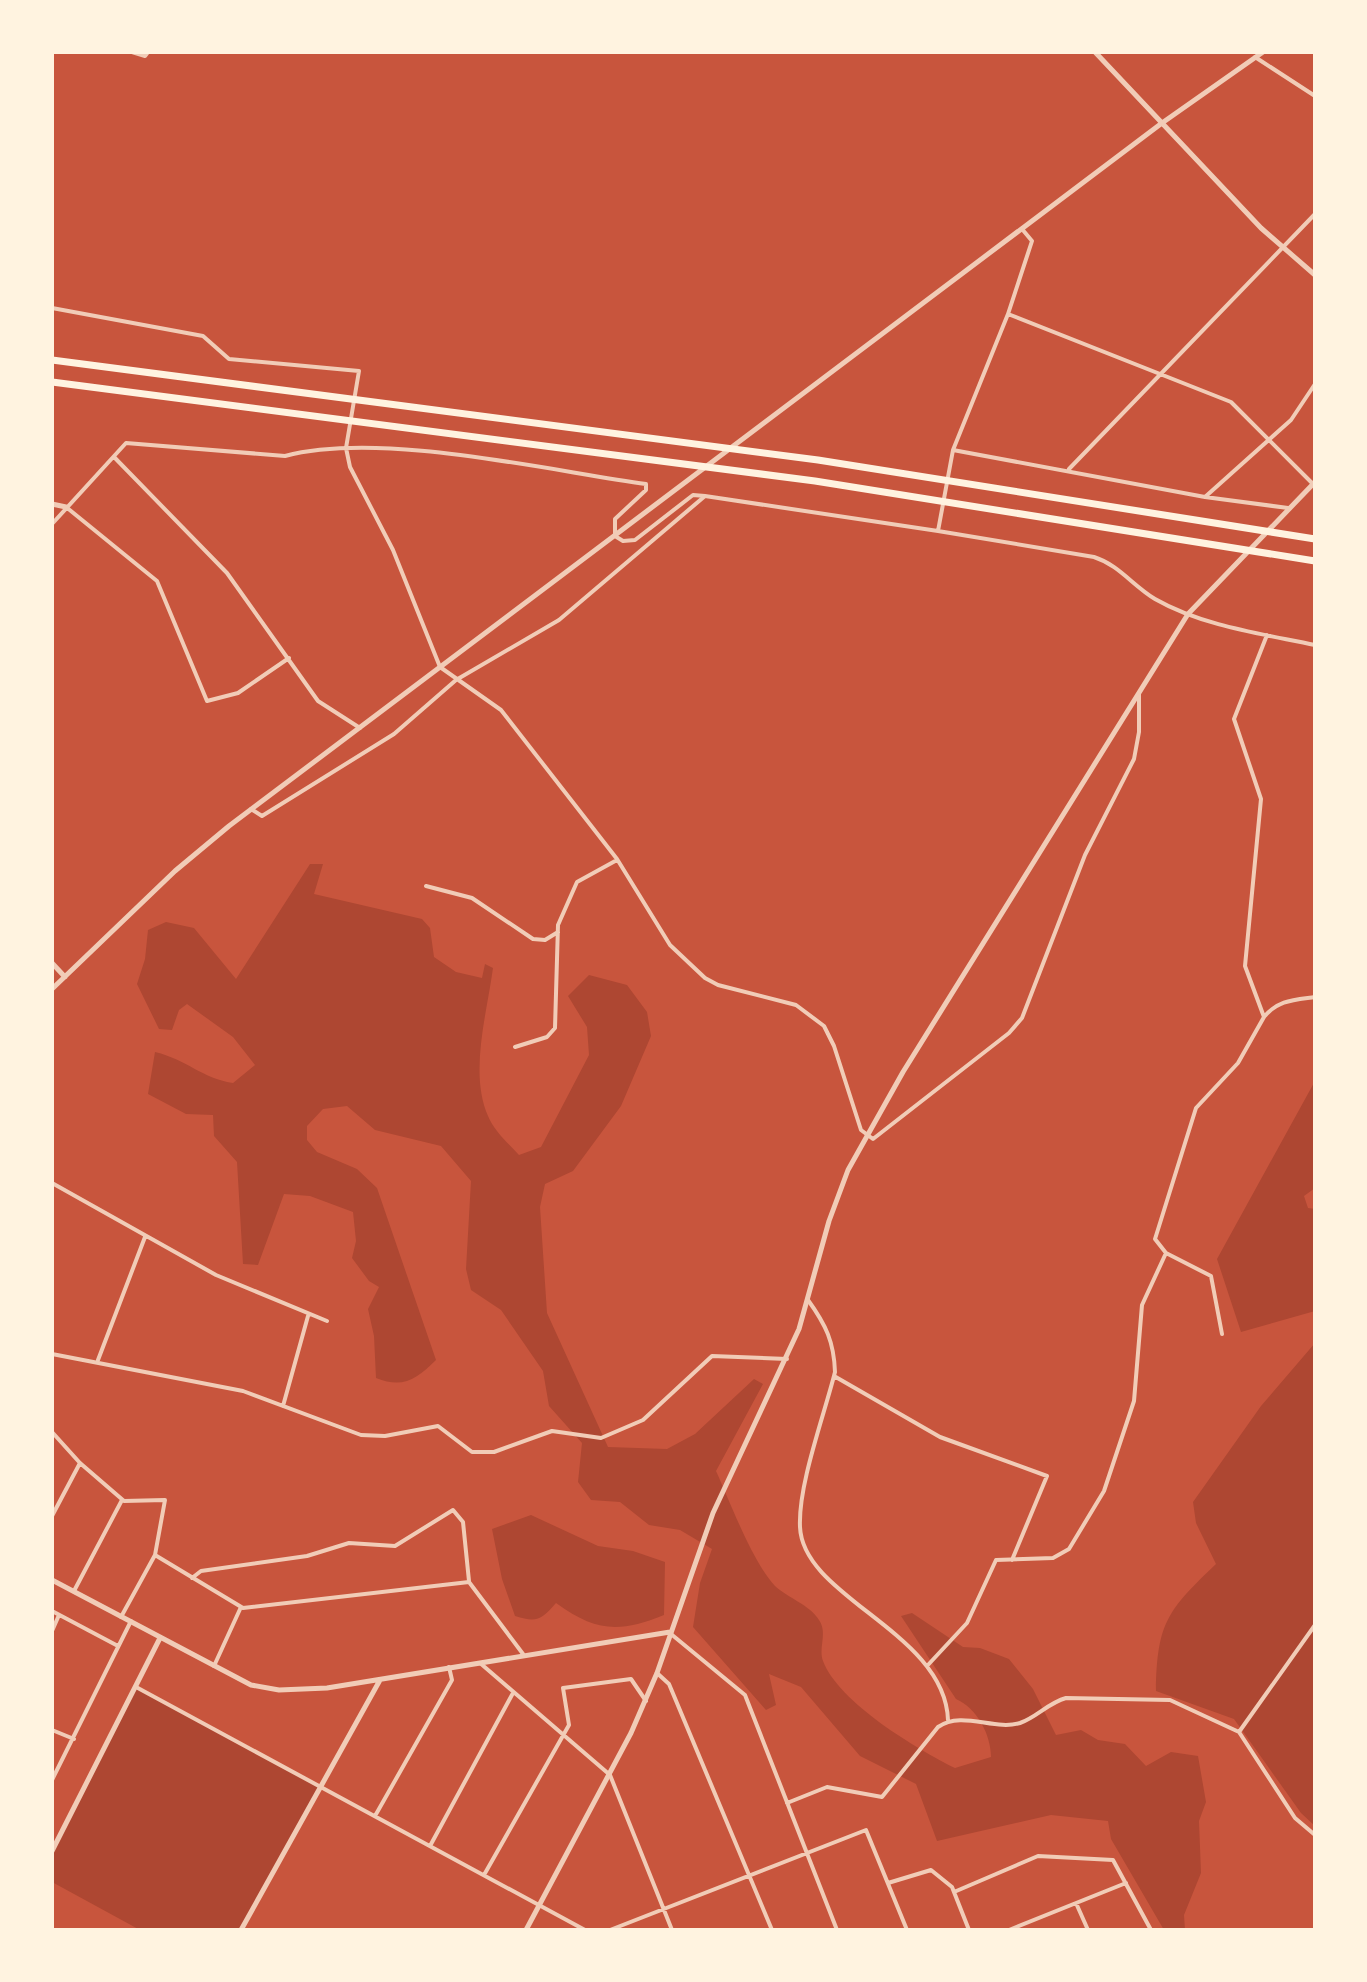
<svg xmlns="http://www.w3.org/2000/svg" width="1367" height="1982" viewBox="0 0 1367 1982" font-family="'DejaVu Sans',sans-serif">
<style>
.green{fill:#ae4732}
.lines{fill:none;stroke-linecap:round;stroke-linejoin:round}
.minor{stroke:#f1ccb7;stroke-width:4}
.tertiary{stroke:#f1ccb7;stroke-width:5}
.motorway{stroke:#fff3e0;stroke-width:7}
</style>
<rect width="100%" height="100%" fill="#c8553d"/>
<path class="green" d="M310 864H323L314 894 422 919 430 928 434 957 456 972 482 978 485 964 493 968C487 1013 469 1073 488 1116 494 1131 508 1143 519 1155L541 1147 589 1055 587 1027 568 996 589 975 627 985 647 1012 651 1036 621 1106 573 1171 545 1184 540 1207 547 1313 608 1447 667 1449 695 1434 754 1379 763 1384 716 1471C730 1502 753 1563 775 1586 788 1598 810 1605 819 1620 828 1633 818 1648 823 1661 839 1703 917 1749 955 1768L991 1757C991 1735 977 1708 956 1699L901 1616 912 1613 963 1647 980 1648 1009 1659 1033 1689 1056 1735 1081 1730 1098 1740 1125 1744 1146 1766 1171 1752 1198 1756 1206 1802 1199 1821 1201 1873 1184 1915 1185 1930H1164L1111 1839 1108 1821 1051 1815 937 1841 916 1784 860 1756 801 1687 769 1674 776 1705 766 1710 693 1627 700 1583 712 1549 680 1530 649 1525 620 1502 591 1500 578 1482 582 1443 549 1406 543 1371 501 1310 471 1290 466 1269 471 1181 441 1146 375 1130 347 1106 323 1109 307 1126V1140L317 1152 357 1169 377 1188 436 1360C417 1379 403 1389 376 1378L374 1336 368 1309 379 1287 369 1281 352 1258 356 1241 353 1212 310 1196 284 1194 258 1265 243 1264 237 1162 214 1136 213 1115 186 1114 148 1094 155 1052C188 1060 201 1078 233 1083L255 1065 233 1037 187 1004 179 1010 172 1030 159 1029 137 984 145 959 148 930 166 922 194 928 236 979Z
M1315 1081V1188L1304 1196 1308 1208 1315 1209V1311L1241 1332 1217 1259Z
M1315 1343V1826L1301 1813 1234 1719 1156 1691C1157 1622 1168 1610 1216 1564L1196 1523 1193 1502 1261 1406Z
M531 1515 598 1546 633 1551 665 1562 664 1615C619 1633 596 1632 556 1603 541 1620 537 1623 515 1616L502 1579 492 1529Z
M136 1687 321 1787 241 1930H140L52 1882V1851Z"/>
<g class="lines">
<path class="minor" d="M132 52 145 56 148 52
M1255 57 1315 96
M1022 229 1032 241 1008 314 953 450 938 531 1094 557C1119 565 1133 586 1155 599 1202 626 1263 634 1315 645
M52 308 203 336 229 359 359 371 346 448 350 467 393 550 440 667 501 710 617 859 670 945 705 978 718 985 796 1005 824 1026 834 1046 861 1130 873 1139 1009 1033 1022 1018 1085 855 1134 759 1139 732V693
M1008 314 1231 402 1313 484
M953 450 1205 497 1288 508
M114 457 227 573 318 701 360 728
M1069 469 1315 214
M1205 497 1291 420 1315 384
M66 507 157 581 207 701 238 693 289 658
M52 524 126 443 285 456C381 431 545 470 646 484V490L615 519V536L623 541 635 540 693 495 705 496
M251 809 262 816 394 734 456 680 559 620 705 496 938 531
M426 886 472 898 533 939 545 940 558 932
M1264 1017C1278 1000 1294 1000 1315 997
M515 1047 547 1037 555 1028 558 925 577 882 617 860
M52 1183 216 1275 327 1321
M808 1300C826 1325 834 1342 835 1372 824 1416 798 1485 800 1527 803 1598 945 1632 948 1720
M1222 1334 1211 1276 1166 1253 1155 1239 1196 1108 1238 1063 1264 1017 1245 966 1261 799 1234 719 1267 635
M52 1354 243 1391 361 1435 385 1436 438 1426 472 1452H494L552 1431 601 1438 643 1420 712 1356 787 1359
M98 1360 145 1237
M834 1376 940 1437 1047 1476 1012 1560
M283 1406 308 1316
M52 1432 80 1463 124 1501 165 1500 155 1555 121 1617
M52 1516 80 1463
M155 1555 243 1608 469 1582 523 1654
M192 1578 201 1571 307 1556 349 1543 395 1546 453 1510 463 1522 469 1581
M74 1591 122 1500
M52 1611 118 1646
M52 1631 59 1615
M671 1634 745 1695 837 1930
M480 1663 610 1775 672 1930
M214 1666 241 1607
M927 1666 967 1623 996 1560 1053 1558 1069 1549 1104 1491 1134 1401 1142 1305 1166 1253
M657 1673 669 1684 772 1930
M136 1687 585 1930
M52 1698V1721
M52 1730 74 1739
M1239 1732 1315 1625
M52 1780 131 1621
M787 1803 827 1787 882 1797 938 1727C962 1710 994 1731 1020 1723 1037 1717 1048 1703 1066 1698L1170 1700 1239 1732 1295 1818 1315 1835
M375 1816 452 1680 449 1667
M430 1846 513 1693
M484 1875 569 1725 563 1688 631 1679 646 1701
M888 1883 931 1870 952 1887 969 1930
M954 1892 1038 1856 1113 1860 1151 1930
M1076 1903 1088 1930
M610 1930 866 1830 907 1930
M1009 1930 1126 1883"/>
<path class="tertiary" d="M1095 52 1261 228 1315 275
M52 504 66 507
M52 963 65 977
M52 989 175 871 229 826 1162 123 1263 52
M52 1580 251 1685 279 1690 327 1688 670 1632
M52 1851 160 1638
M241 1930 380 1680
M526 1930 631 1733 657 1673 713 1513 799 1329 829 1221 848 1170 903 1072 1188 614 1315 482"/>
<path class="motorway" d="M52 360 818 460 1315 539
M52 382 815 481 1315 561"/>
</g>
<rect width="1367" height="1982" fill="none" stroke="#fff3e0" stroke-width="108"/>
</svg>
